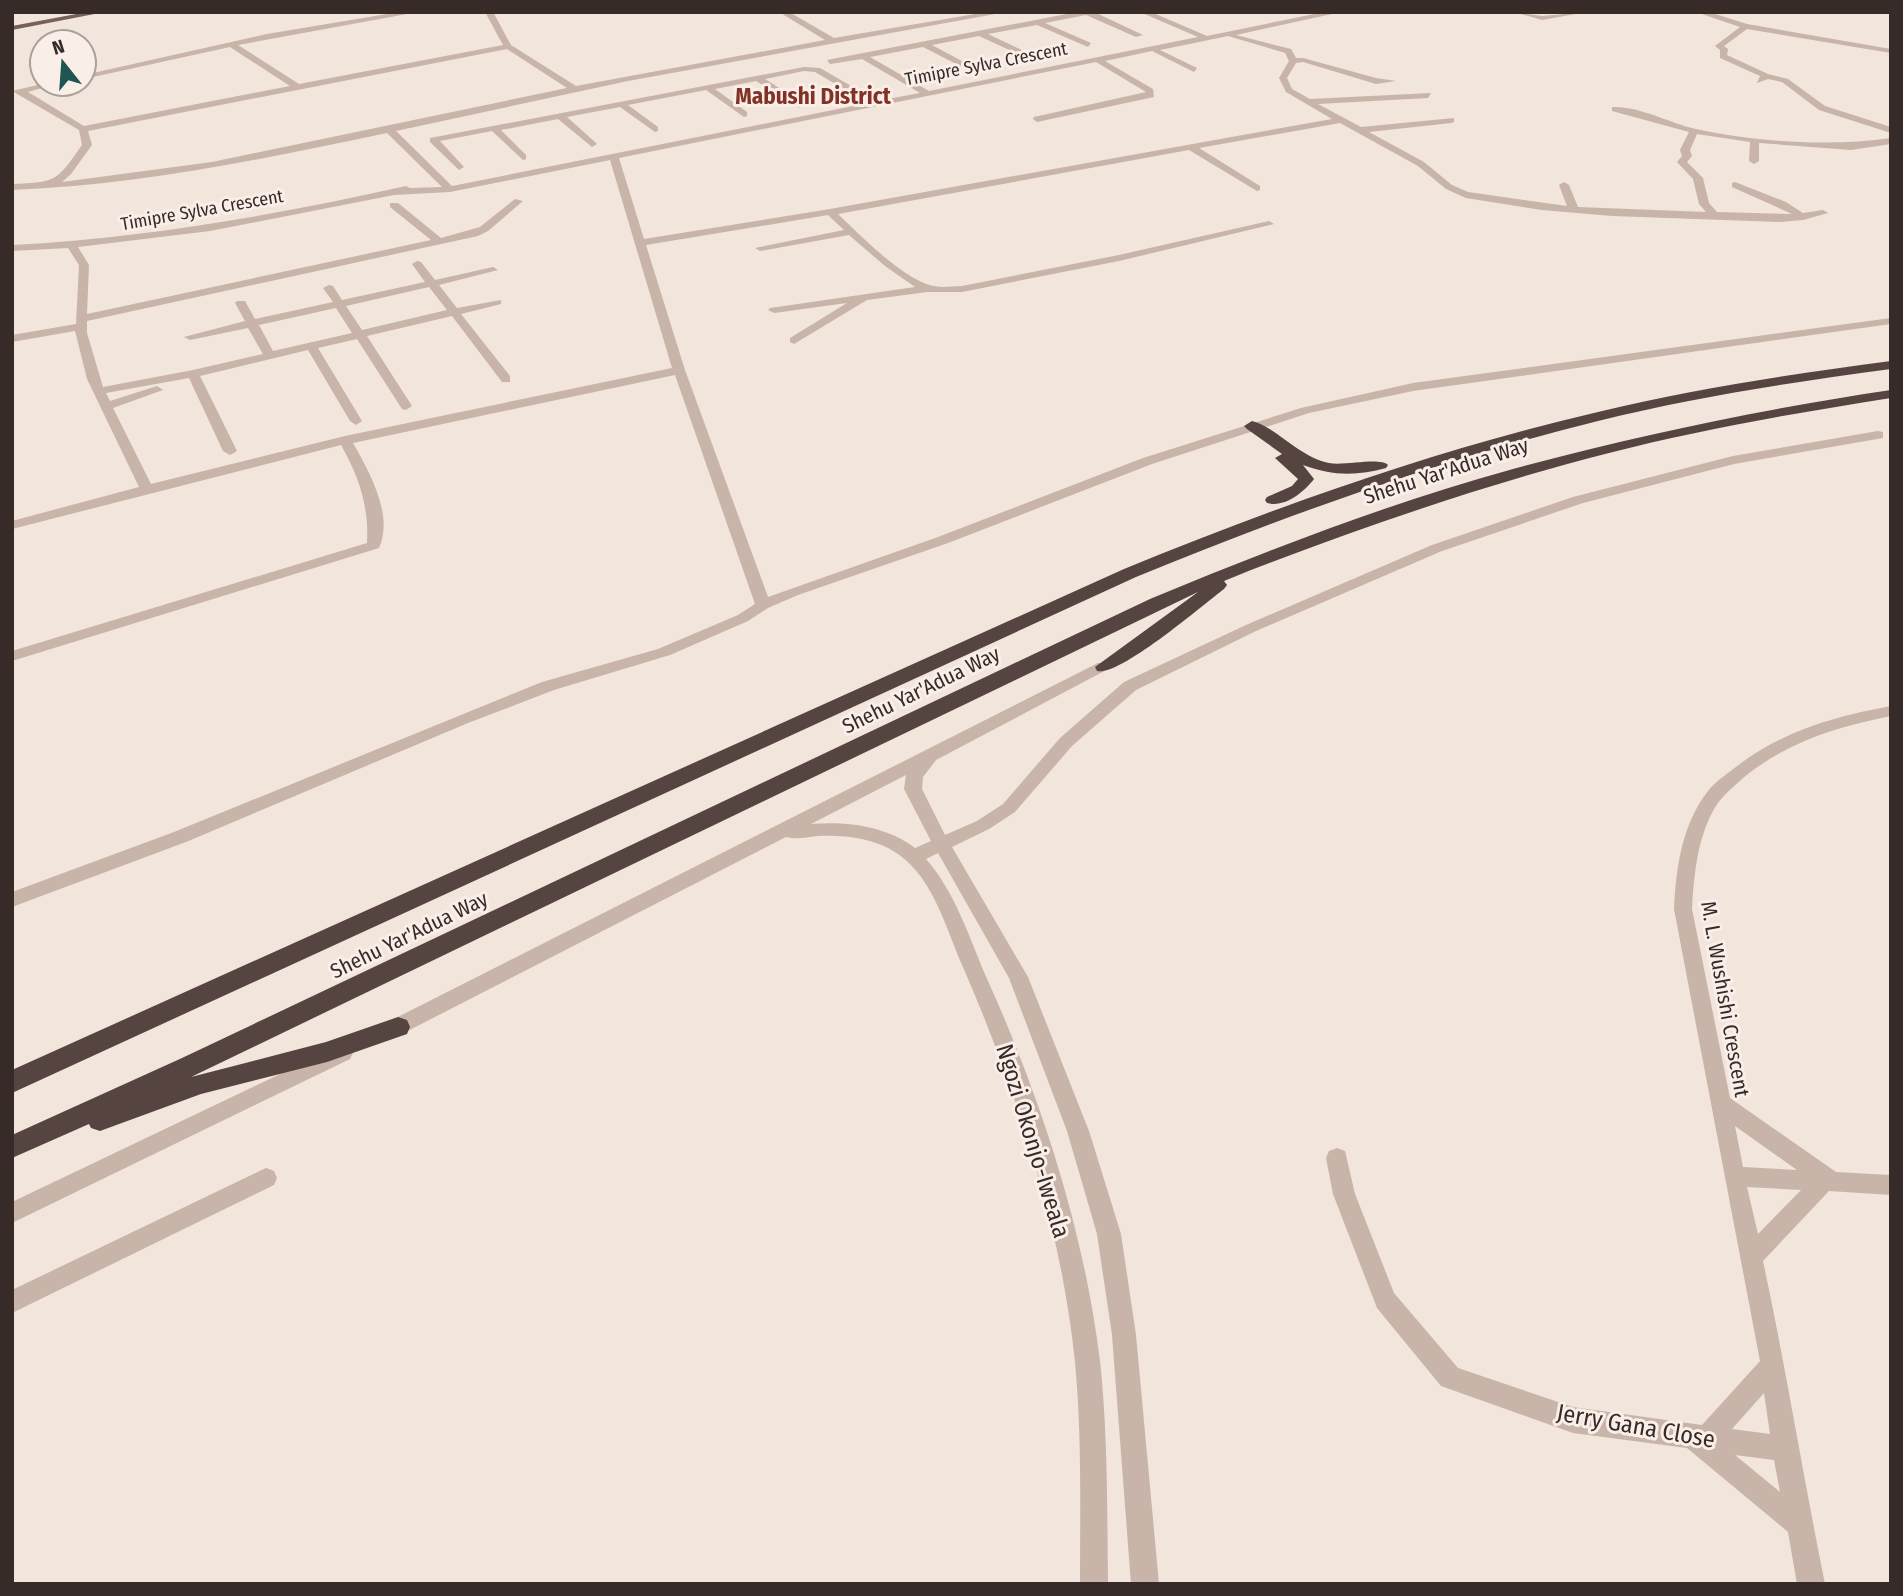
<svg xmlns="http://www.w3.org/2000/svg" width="1903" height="1596" viewBox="0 0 1903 1596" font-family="'Fira Sans Condensed',sans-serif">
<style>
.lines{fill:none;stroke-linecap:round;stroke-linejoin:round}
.minor{fill:#c8b4a8;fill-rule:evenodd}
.major{fill:#77605a;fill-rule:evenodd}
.highway{fill:#564440;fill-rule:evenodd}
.labels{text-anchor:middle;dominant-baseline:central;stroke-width:6;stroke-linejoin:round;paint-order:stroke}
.far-street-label{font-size:18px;fill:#362b28;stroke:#f9efe8}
.street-label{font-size:21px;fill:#362b28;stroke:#f9efe8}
.far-district-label{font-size:23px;font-weight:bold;fill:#813125;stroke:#f9efe8}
.near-street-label{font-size:24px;fill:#362b28;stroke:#f9efe8}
</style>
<rect width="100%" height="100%" fill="#f1e5dc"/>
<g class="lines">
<path class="minor" d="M399 12H418L238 45 299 84 503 45 485 12H493L511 45 576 86 825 40 779 12H789L834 38 987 12H1006L628 81 396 131 452 186 868 103 815 72 804 71 765 79 803 103 800 108 756 81 715 89 747 112V116L744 117 706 90 628 105 658 127V131L655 132 620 107 567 117 595 142 597 144 592 147 558 119 501 130 526 155V159L523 160 492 131 440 141 464 167 459 170 430 142V138L804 67 820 68 877 101 920 93 862 59 830 64 827 60 1077 12H1094L1143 35 1136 37 1086 15 1045 23 1091 43 1088 47 1037 25 988 34 1030 54 1027 58 979 36 932 45 973 67 970 71 923 47 870 57 929 91 1198 37 1140 12H1151L1207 36 1324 12H1341L1236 35 1291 49 1296 58H1303L1376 78 1396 81 1376 84 1303 62 1296 63 1287 78 1292 89 1310 99 1431 93 1428 98 1318 104 1361 127 1454 118V122L1451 123 1369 132 1424 162 1452 185 1468 192 1567 206 1559 185 1564 182 1569 185 1578 207 1706 212 1699 204 1693 179 1677 162 1682 156 1680 150 1689 132 1612 111V107C1640 106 1669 123 1696 129 1756 142 1830 147 1891 138V144L1851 150 1759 143V161L1754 164 1749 161 1750 142 1697 134 1690 150 1692 156 1687 162 1703 178 1709 203 1717 212 1792 214 1732 187V183L1735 182 1786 202 1803 213 1823 210 1828 213 1803 220 1780 222 1612 216 1542 210 1466 198 1446 189 1418 166 1340 123 1199 148 1260 186V190L1257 191 1189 150 838 214C860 235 905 281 934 286 943 288 953 286 962 286L1119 255 1269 221 1274 224 1119 261 962 292H927L867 300 794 344 790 342V338L847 303 774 313 768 310 770 308 915 287 885 266 849 235 760 251 755 248 844 230 828 215 646 245 685 370 768 597 938 537 1143 458 1301 408 1413 383 1891 318V324L1413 391 1309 413 1152 464 948 543 798 595 768 608 748 621 670 655 554 690 468 723 186 842 12 907V892L174 832 542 682 658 649 738 615 755 604 675 375 353 443C369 471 394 515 379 548L12 661V651L367 543C369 506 359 477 341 445L12 529V521L139 487 87 379 75 331 12 342V335L76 324 79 265 68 248 12 251V245C146 238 276 215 406 186L410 188 442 187 387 133C263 159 139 185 12 190V184C57 182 56 182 82 145L79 130 12 91 42 84H56L28 92 84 126 290 86 230 47 84 79V75L267 34ZM1228 36 1285 53 1289 61 1279 78 1286 92 1332 119 830 209 644 239 619 158 1096 62 1146 92 1034 117 1033 119 1037 122 1154 97 1153 89 1105 61 1152 51 1194 72 1197 68 1160 50ZM507 49 567 88 212 162 62 182 71 174 92 145 88 131ZM610 160 672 368 345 436 151 484 113 408 163 390 157 386 110 401 106 393 189 378 223 451 230 455 237 451 200 376 308 350 350 421 356 425 362 421 318 348 357 339 402 409 406 410 412 406 367 336 452 316 502 382H510V376L461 314 501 304V300L457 308 439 285 498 270 493 267 435 280 421 262 417 261 412 264 425 282 342 300 333 286 329 285 323 288 333 302 255 319 245 301H237L235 303 245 321 184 337 190 340 248 328 263 354 193 370 103 387 87 333V321L478 236 488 231 523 201 515 199 480 227 441 238 398 203H390V207L431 240 87 314 89 265 78 247 210 231 394 195 450 192ZM429 287 447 310 362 330 346 306ZM336 308 352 333 273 351 259 325Z
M1514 12 1542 16 1587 12 1542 20Z
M1696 12H1709L1747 24 1891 49V53L1747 29 1724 46 1728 49 1727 55 1768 74 1788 79 1825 106 1891 127V133L1819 110 1782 82 1768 79 1757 83 1760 76 1720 58V50L1715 46 1740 27Z
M1878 431 1883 432V438L1734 464 1583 503 1442 551 1256 631 1136 690 1072 746 1015 812 989 829 952 847 1028 977 1089 1131 1121 1234 1136 1335 1159 1584H1131L1112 1335 1097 1234 1067 1131 1009 978 938 853 926 859C956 893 970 940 988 981 1042 1101 1084 1231 1100 1361 1108 1435 1107 1510 1108 1584H1080C1080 1510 1082 1436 1075 1362 1061 1226 1017 1092 963 967 946 929 934 879 898 854 875 838 845 835 817 836 807 837 796 840 786 837L394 1038 387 1040 380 1038 377 1032 380 1026 1098 663H1110L1112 667 936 760 923 777 922 789 945 835 977 821 1003 804 1060 738 1124 682 1246 625 1432 545 1573 497 1733 456ZM906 775 904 789 931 841 915 848C887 826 846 821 811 824Z
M1891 706V716C1836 727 1787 742 1743 778 1732 788 1721 797 1714 809 1697 840 1694 875 1692 909L1730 1098 1836 1172 1891 1175V1195L1829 1191 1763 1261C1786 1368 1803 1476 1825 1584H1797L1788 1532 1687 1448 1573 1433 1441 1386 1377 1308 1333 1194 1326 1158 1329 1151 1337 1148 1345 1151 1355 1194 1394 1293 1458 1368 1573 1407 1702 1425 1760 1361 1674 909C1676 868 1682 824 1708 791 1714 783 1724 776 1732 770 1779 732 1832 717 1891 706ZM1735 1126 1797 1170 1743 1167ZM1747 1187 1801 1190 1758 1234ZM1764 1393 1770 1434 1732 1429ZM1735 1455 1774 1460 1780 1492Z
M343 1044 350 1047 353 1053 350 1059 12 1223V1202Z
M266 1168 274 1171 277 1178 274 1185 12 1313V1290Z"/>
<path class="major" d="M87 12H105L12 30V26Z"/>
<path class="highway" d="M1891 361V369C1793 382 1695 397 1598 421 1440 460 1287 515 1136 577L12 1093V1070L1124 569C1278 506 1435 450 1598 412 1694 389 1792 374 1891 361Z
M1891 390V398C1796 413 1702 429 1609 453 1487 484 1369 525 1251 570L1224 581 1227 585 1224 589C1203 605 1119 677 1097 671L1095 667 1198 592 191 1077 326 1042 398 1017 407 1020 410 1027 407 1034 327 1062 201 1094 100 1131 91 1128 89 1124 12 1158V1135L182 1058 1150 599C1269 550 1389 503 1513 469 1638 435 1763 409 1891 390Z
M1252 421C1276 427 1299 457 1329 463 1345 466 1380 457 1388 465L1386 468C1357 476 1332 476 1303 465L1314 479C1304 492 1285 508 1267 503L1265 500 1267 497 1292 486 1298 479 1275 458 1282 454 1247 429 1244 426Z"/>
</g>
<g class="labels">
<g class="far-street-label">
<text transform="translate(986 64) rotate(-11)">Timipre Sylva Crescent</text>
<text transform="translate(202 210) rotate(-10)">Timipre Sylva Crescent</text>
</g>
<g class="street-label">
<text transform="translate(1446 471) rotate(-18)">Shehu Yar'Adua Way</text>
<text transform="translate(921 690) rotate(-26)">Shehu Yar'Adua Way</text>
<text transform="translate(409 935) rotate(-26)">Shehu Yar'Adua Way</text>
<text transform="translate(1725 999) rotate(80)">M. L. Wushishi Crescent</text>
</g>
<g class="far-district-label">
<text x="813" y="96">Mabushi District</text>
</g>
<g class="near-street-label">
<text transform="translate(1033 1141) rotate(73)">Ngozi Okonjo-Iweala</text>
<text transform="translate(1636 1426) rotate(10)">Jerry Gana Close</text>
</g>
</g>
<rect width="1903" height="1596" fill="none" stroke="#362b28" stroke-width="28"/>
<g transform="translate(63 63) rotate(343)"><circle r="33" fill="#f9efe8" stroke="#aba19b" stroke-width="2"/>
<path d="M0-5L12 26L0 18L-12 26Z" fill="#1f5553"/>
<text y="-10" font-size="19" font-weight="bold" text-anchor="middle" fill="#362b28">N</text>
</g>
</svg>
